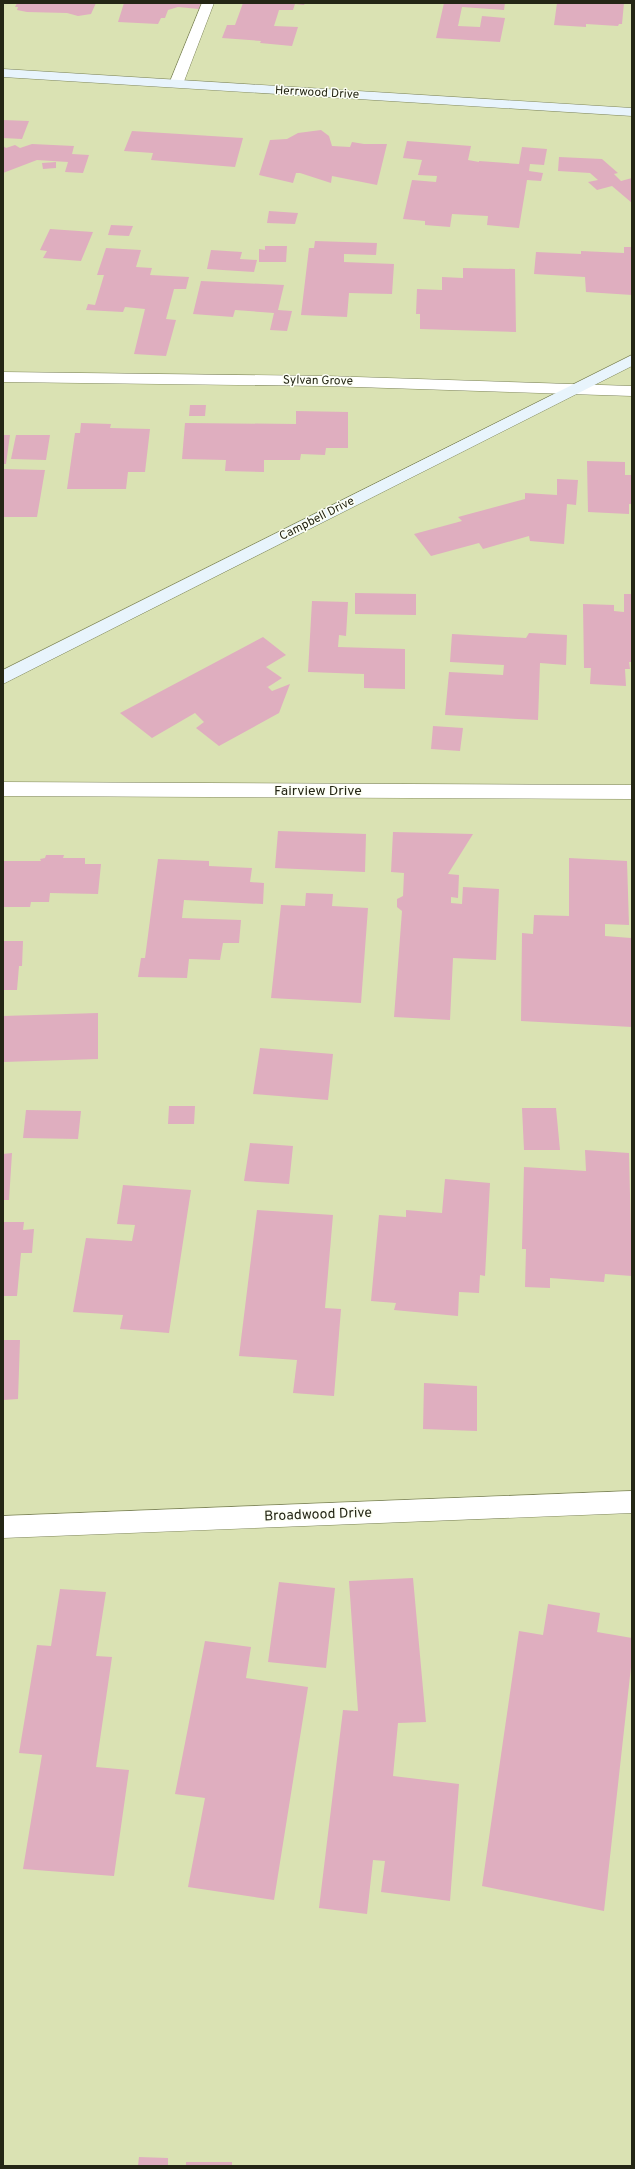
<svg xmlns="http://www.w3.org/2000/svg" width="635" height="2169" viewBox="0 0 635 2169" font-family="Overpass,sans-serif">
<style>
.building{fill:#dfaebf}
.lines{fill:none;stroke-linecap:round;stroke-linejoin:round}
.lane-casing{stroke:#7d8459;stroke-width:1}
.street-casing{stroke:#7d8459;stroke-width:1}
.secondary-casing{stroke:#7d8459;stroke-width:1}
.lane{fill:#fff;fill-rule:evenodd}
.street{fill:#fff;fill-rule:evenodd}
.secondary{fill:#e8f4fc;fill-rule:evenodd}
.labels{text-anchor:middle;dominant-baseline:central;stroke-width:3;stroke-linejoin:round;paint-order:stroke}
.far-street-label{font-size:12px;fill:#242615;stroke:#fdfff5}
.street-label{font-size:14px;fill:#242615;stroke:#fdfff5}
</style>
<rect width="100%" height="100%" fill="#dae2b3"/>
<path class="building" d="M17 3H96L91 14 78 16 67 13 27 12 17 10 18 7H15Z
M124 3H201L199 9 178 7 168 10 165 18H161L158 24 118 22Z
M243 3H305L304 5 295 4 293 10H279L274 26 298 27 292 46 260 43 261 41 222 38 227 25H235Z
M444 3H505L504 10 462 7 458 26 480 27 482 16 505 18 500 42 436 38Z
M557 3H624L622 24H619L618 26 586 24V27L554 25Z
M3 120 29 121 22 139 3 138Z
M321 130 329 136 332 146 350 147 352 142 364 144H387L377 185 332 176 331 183 300 173H296L293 183 259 175 270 140 287 139 298 133Z
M132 131 243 138 235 167 151 160 153 153 124 151Z
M407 141 471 146 468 160 479 162V161L519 164 522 147 547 149 544 165 530 164 529 171 543 173 541 181 527 180 519 228 487 225 488 216 452 214 450 227 425 225V221L403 219 412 180 436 182 437 176 418 175 422 160 403 158Z
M32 144 74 146 72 154 89 155 83 173 65 172 68 162 37 160 3 173V146L6 148 15 145 20 148Z
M559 157 602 159 618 173 614 174 621 181 632 178V203L612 186 597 190 588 182 598 180 590 173 558 171Z
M56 162V168L43 169 42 163Z
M269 211 298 213 295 224 267 223Z
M111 225 133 226 129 236 108 235Z
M50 229 93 232 81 261 43 258 47 251 40 250Z
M315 241 377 243 376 255 344 254V262L394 264 392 294 349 293 347 317 301 315 309 248H314Z
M265 246H287L286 262H259V249L265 250Z
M624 247H632V295L586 292 585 277 534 274 536 252 581 254V251L624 253Z
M106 248 141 250 136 267 152 268 150 275 189 277 186 289H174L166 319 176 320 166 356 134 354 145 309 125 307 123 312 86 310 88 304 95 305 104 275H97Z
M211 250 242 252 240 259 257 260 254 272 207 269Z
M463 268 515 269 516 332 420 329V314H416L417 289 442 290V277L463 278Z
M201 281 284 285 278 310 292 311 287 331 270 330 274 313 235 310 233 317 193 314Z
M190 405H206L205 416H189Z
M296 411 348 412V448H326L325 455 301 454 300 460H264V472L225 471 226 460 182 459 185 423 296 424Z
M81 423 111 424 110 428 150 429 145 472H128L126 489H67L75 433H80Z
M3 435H10L6 464H3Z
M16 435H50L46 460 11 459Z
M587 461 625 462V475H632V504H629V514L588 512Z
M3 469 45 470 37 517H3Z
M557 479 578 480 576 505 567 504 564 544 530 541 529 536 483 549 479 543 431 556 414 534 462 521 458 517 525 499V493L557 495Z
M355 593 416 594V615L355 614Z
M624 594H632V662H629L630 669H625L626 686 590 684 591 668H584L583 604 614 605V611L624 612Z
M312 601 348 602 346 636 339 635 338 647 405 649V689L364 688V674L308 672Z
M529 633 567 635 566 665 540 663 538 720 445 715 449 672 503 675 504 665 450 662 452 634 526 638Z
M263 637 286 655 266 667 282 678 268 687 272 691 290 684 279 713 219 746 196 728 204 722 195 713 152 738 120 713Z
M433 726 463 728 460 751 431 749Z
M278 831 366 834 365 872 275 868Z
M393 832 473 834 448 874 459 875 458 898 451 897V903L462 904 463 887 499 889 496 960 453 958 450 1020 394 1017 402 911 397 907V899L403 896 404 873 391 872Z
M46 855H64L63 858H85V864H101L98 894 50 893 49 902H31L30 907H3V861H41L40 859 45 858Z
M569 858 627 861 629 925 605 924V936L631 938 632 1027 521 1021 522 933 533 934 534 915 569 916Z
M158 859 209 861V866L252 868 250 882 264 883 263 904 184 900 182 918 241 920 239 943H223L220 960 189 959 187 978 138 977 141 958H145Z
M306 893 333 894 332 906 368 908 361 1003 271 998 281 905 305 906Z
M3 941H23L22 966H19L17 990H3Z
M98 1013V1059L3 1062V1016Z
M260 1048 333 1054 328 1100 253 1094Z
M169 1106H195L194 1124H168Z
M522 1108H556L560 1150H524Z
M26 1110 81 1111 78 1139 23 1138Z
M250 1143 293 1146 289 1184 244 1181Z
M585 1150 629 1153 632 1276 605 1274 604 1282 550 1278V1288L525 1287 526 1249H522L524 1167 586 1171Z
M12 1153 9 1200H3V1154Z
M445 1179 490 1183 485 1276 480 1275 479 1293 459 1292 458 1316 394 1310 396 1303 371 1301 379 1215 406 1217V1210L442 1213Z
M123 1185 191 1190 169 1333 120 1329 123 1315 73 1312 86 1238 132 1241 135 1225 117 1224Z
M257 1210 333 1215 325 1308 341 1309 334 1396 293 1393 297 1360 239 1356Z
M3 1222H24L23 1230 34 1229 32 1253H21L17 1296H3Z
M3 1340H20L18 1399 3 1400Z
M424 1383 477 1386V1431L423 1429Z
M413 1578 426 1722 398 1723 393 1776 459 1784 450 1901 381 1892 385 1861 373 1860 367 1914 319 1908 343 1710 358 1711 349 1581Z
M279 1582 335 1588 326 1668 268 1662Z
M60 1589 106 1592 96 1656 112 1657 96 1767 129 1770 114 1876 23 1869 42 1755 19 1753 37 1645 51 1646Z
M548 1604 600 1613 597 1632 632 1638V1658L604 1911 482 1886 519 1631 543 1635Z
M205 1641 251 1647 246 1678 308 1687 274 1900 188 1887 205 1798 175 1794Z
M139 2157 168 2158V2166H138Z
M186 2162H232V2166H186Z"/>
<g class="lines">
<defs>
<path id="lane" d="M202 3H214L183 84 181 87H171L169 84Z"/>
<path id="street" d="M3 372 326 376 632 386V396L326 386 3 382Z
M3 782 632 785V799L3 796Z
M632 1491V1513L3 1538V1516Z"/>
<path id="secondary" d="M3 69 632 108V116L3 77Z
M632 355V366L3 684V670Z"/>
</defs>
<use href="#lane" class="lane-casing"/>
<use href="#street" class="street-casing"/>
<use href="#secondary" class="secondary-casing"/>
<use href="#lane" class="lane"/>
<use href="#street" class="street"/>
<use href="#secondary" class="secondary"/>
</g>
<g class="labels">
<g class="far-street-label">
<text transform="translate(317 93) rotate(3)">Herrwood Drive</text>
<text transform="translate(318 381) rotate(1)">Sylvan Grove</text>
<text transform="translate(317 519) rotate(-27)">Campbell Drive</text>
</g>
<g class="street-label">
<text x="318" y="791">Fairview Drive</text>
<text transform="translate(318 1515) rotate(-2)">Broadwood Drive</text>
</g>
</g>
<rect width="635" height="2169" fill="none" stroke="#242615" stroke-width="8"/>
</svg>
